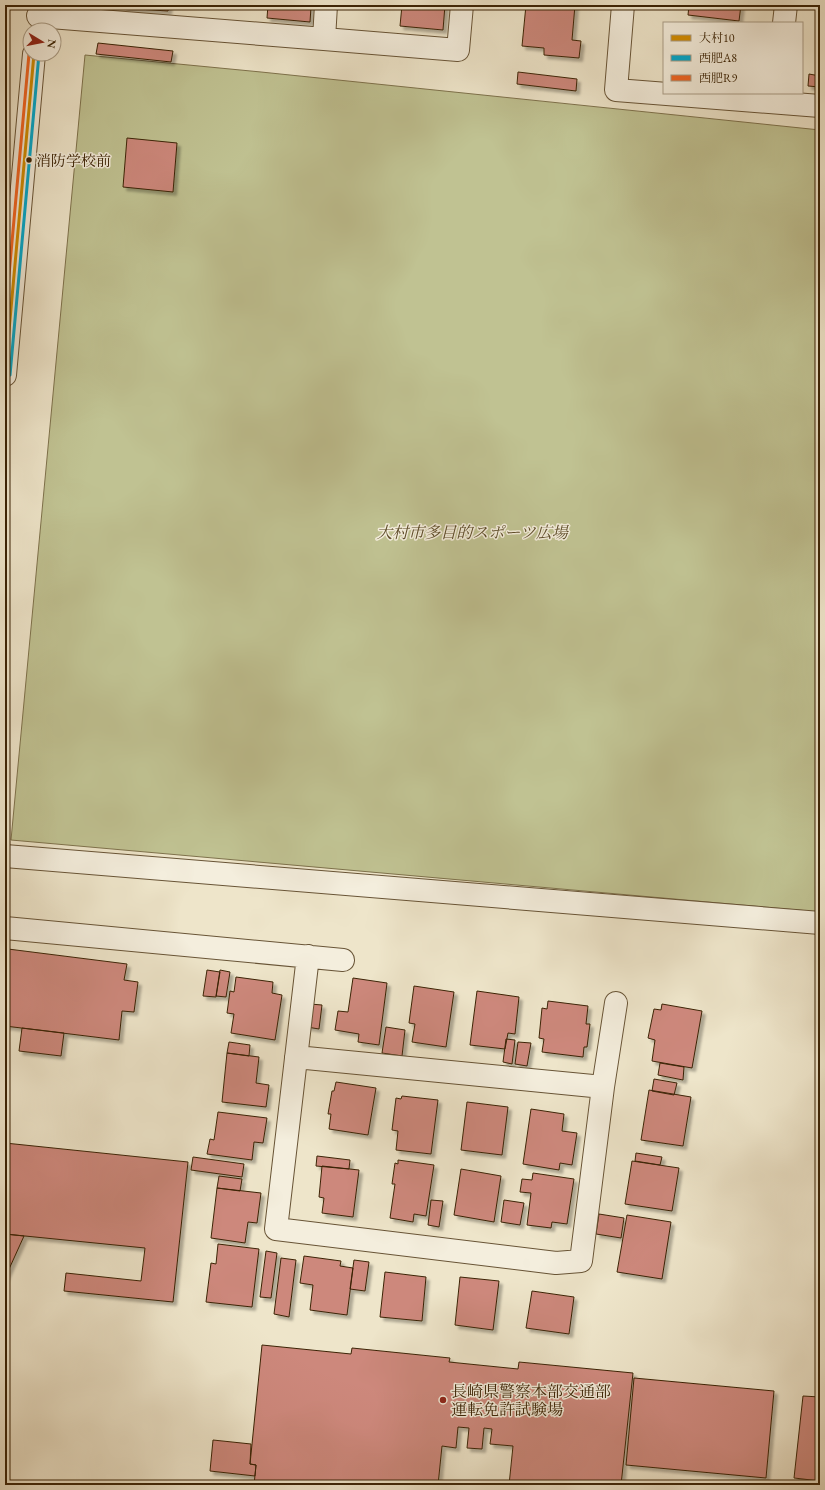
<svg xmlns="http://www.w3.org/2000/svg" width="825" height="1490" viewBox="0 0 825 1490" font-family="'EB Garamond','Noto Serif JP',serif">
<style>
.green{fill:#c0c292;stroke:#7e724c}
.building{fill:#cd887b;stroke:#3b2305;filter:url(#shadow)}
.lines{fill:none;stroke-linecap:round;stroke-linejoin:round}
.minor-casing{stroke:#685436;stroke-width:24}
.minor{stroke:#f4eedd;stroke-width:22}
.bus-1-casing{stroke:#f4eedd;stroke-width:6}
.bus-2-casing{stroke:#f4eedd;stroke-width:6}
.bus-3-casing{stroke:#f4eedd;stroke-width:6}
.bus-1{stroke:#d18c01;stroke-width:3}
.bus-2{stroke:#00a9ce;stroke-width:3}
.bus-3{stroke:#f26522;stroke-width:3}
.bus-dot{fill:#3b2305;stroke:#f4eedd;stroke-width:1.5}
.poi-dot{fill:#8f2418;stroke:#f4eedd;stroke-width:1.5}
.labels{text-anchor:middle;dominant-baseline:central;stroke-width:3;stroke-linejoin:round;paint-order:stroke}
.bus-label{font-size:15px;fill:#3b2305;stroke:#f4eedd;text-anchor:start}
.park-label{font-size:16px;font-style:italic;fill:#5c4b28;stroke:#f4eedd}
.poi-label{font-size:16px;fill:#3b2305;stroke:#f4eedd;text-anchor:start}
</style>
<defs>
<filter id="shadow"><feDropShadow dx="3.5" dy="3.5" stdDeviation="1" flood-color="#0004"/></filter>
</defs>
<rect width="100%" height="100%" fill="#eee5ca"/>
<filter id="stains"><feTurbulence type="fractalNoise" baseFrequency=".005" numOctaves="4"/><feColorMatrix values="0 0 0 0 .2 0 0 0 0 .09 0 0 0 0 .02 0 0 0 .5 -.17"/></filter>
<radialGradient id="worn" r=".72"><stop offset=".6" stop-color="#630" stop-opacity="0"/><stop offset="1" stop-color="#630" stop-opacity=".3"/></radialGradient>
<path class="green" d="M85 55 261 72 820 130V912L11 840Z"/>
<path class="building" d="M124 5H169L168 11 123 8Z
M268 5H315V7H311L310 22 267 18Z
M402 5H445L443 30 400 26Z
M526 5H575L572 40 581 41 579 58 544 55V48L522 46Z
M689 5H741L739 21 688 15Z
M98 43 173 51 171 62 96 54Z
M518 72 577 79 576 91 517 84Z
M809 74 820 76V87L808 86Z
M127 138 177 143 173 192 123 187Z
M8 949 127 964 124 980 138 982 134 1012 122 1011 119 1040 5 1026V971Z
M207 970 220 972 216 997 203 996Z
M220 970 230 972 226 997 216 996Z
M236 977 273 982 272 993 282 995 275 1040 231 1033 234 1014 227 1013 230 991 234 992Z
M353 978 387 983 379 1045 358 1042 359 1034 335 1030 338 1011 348 1012Z
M414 986 454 992 446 1047 412 1042 415 1024 409 1023Z
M477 991 519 997 515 1034 508 1033 505 1049 470 1045Z
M548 1001 588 1006 586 1024H590L587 1047H584L583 1057 542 1052 544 1039 539 1038 542 1008 547 1009Z
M310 1004 322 1005 319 1029 307 1027Z
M662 1004 702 1011 692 1068 652 1061 655 1040 648 1038 654 1009 661 1010Z
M386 1027 405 1030 402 1056 382 1053Z
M22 1028 64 1033 61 1056 19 1051Z
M506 1039 515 1040 512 1064 503 1062Z
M229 1042 250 1045 249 1056 227 1053Z
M518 1042 531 1043 527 1066 515 1064Z
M227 1053 259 1057 256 1083 269 1085 266 1107 222 1102Z
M660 1063 684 1067 683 1080 658 1075Z
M654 1079 677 1083 674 1095 652 1091Z
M336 1082 376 1088 368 1135 329 1129 331 1114H328L332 1091H334Z
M649 1090 691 1097 683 1146 641 1140Z
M402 1096 438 1100 431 1154 396 1150 398 1131 392 1130 396 1098 401 1099Z
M467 1102 508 1107 502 1155 461 1150Z
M531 1109 564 1114 562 1131 577 1133 572 1165 560 1163 559 1170 523 1164Z
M218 1112 267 1118 263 1143 254 1142 252 1160 207 1154 210 1139 214 1140Z
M5 1143 188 1162 173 1302 64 1291 66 1273 141 1281 145 1248 5 1234Z
M636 1153 662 1157 660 1165 635 1161Z
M317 1156 350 1160 349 1169 316 1166Z
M193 1157 244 1164 242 1177 191 1170Z
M398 1160 434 1165 426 1216 414 1214 413 1222 390 1218 395 1184H392L395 1163 398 1164Z
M632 1161 679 1168 672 1211 625 1204Z
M322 1166 359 1170 353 1217 322 1213 324 1198 319 1197Z
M461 1169 501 1176 494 1222 454 1215Z
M533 1173 574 1179 567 1224 552 1222 551 1228 527 1225 531 1193 520 1192 522 1179 532 1180Z
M219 1176 242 1179 240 1191 217 1188Z
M217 1188 261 1193 257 1223 248 1222 245 1243 211 1238Z
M431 1200 443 1201 439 1227 428 1225Z
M504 1200 524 1203 520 1225 501 1222Z
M599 1214 624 1218 621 1238 596 1234Z
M627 1215 671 1222 662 1279 617 1272Z
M5 1234 24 1236 5 1278Z
M218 1244 259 1249 252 1307 206 1302 211 1263 216 1264Z
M266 1251 277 1253 271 1298 260 1297Z
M304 1256 341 1261 340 1266 353 1268 347 1315 310 1310 313 1285 300 1283Z
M281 1258 296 1260 289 1317 274 1314Z
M354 1260 369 1262 365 1291 350 1289Z
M385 1272 426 1277 422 1321 380 1317Z
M460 1277 499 1281 493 1330 455 1325Z
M532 1291 574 1297 569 1334 526 1328Z
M262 1345 351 1354 352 1348 450 1358 449 1362 518 1369 519 1362 633 1373 621 1485H509L513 1446 490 1444 492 1429 484 1428 482 1449 467 1448 469 1428 458 1427 456 1448 442 1446 438 1485H254L256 1465 250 1464Z
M634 1378 774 1391 766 1478 626 1465Z
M803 1396 820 1397V1481L794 1478Z
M213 1440 251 1444 250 1464 256 1465 255 1476 210 1471Z"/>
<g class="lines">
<defs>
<path id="minor" d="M623 5 616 90 820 106
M38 16 324 39 326 5
M784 23 786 5
M324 39 458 50 462 5
M5 375 34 54
M5 856 820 923
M5 928 343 960
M308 956 276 1229 556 1263 581 1261 603 1087 616 1003
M296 1057 603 1087"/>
</defs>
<use href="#minor" class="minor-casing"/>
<use href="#minor" class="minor"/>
<defs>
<path id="bus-1" d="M5 375 34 54"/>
<path id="bus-2" d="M10 375 39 54"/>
<path id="bus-3" d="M5 319 29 54"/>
</defs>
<use href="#bus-1" class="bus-1-casing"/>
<use href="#bus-2" class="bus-2-casing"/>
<use href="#bus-3" class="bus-3-casing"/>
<use href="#bus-1" class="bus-1"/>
<use href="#bus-2" class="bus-2"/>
<use href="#bus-3" class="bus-3"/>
</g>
<circle class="bus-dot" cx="29" cy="160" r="3.5"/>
<circle class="poi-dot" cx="443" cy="1400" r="4"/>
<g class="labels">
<g class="bus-label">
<text x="36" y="160">消防学校前</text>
</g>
<g class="park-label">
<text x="472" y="532">大村市多目的スポーツ広場</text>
</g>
<g class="poi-label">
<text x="451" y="1391">長崎県警察本部交通部<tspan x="451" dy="18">運転免許試験場</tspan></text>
</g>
</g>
<rect width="825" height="1490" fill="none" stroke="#eee5ca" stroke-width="20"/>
<rect x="6" y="6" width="813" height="1478" fill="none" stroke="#3b2305" stroke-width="2"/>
<rect x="10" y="10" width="805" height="1470" fill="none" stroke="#3b2305"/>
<rect x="663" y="22" width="140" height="72" fill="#f4eedd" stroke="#aa9d87"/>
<rect x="671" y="35" width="20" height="6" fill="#d18c01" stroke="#aa9d87"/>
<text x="699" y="42" font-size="12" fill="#3b2305">大村10</text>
<rect x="671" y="55" width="20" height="6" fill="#00a9ce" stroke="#aa9d87"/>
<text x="699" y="62" font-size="12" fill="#3b2305">西肥A8</text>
<rect x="671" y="75" width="20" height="6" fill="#f26522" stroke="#aa9d87"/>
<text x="699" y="82" font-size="12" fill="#3b2305">西肥R9</text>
<g transform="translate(42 42) rotate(100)"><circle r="19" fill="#f4eedd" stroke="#aa9d87"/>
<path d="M0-3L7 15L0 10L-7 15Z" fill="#8f2418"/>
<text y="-6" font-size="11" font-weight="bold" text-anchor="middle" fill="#3b2305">N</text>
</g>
<rect width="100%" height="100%" filter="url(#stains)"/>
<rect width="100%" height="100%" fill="url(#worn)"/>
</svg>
